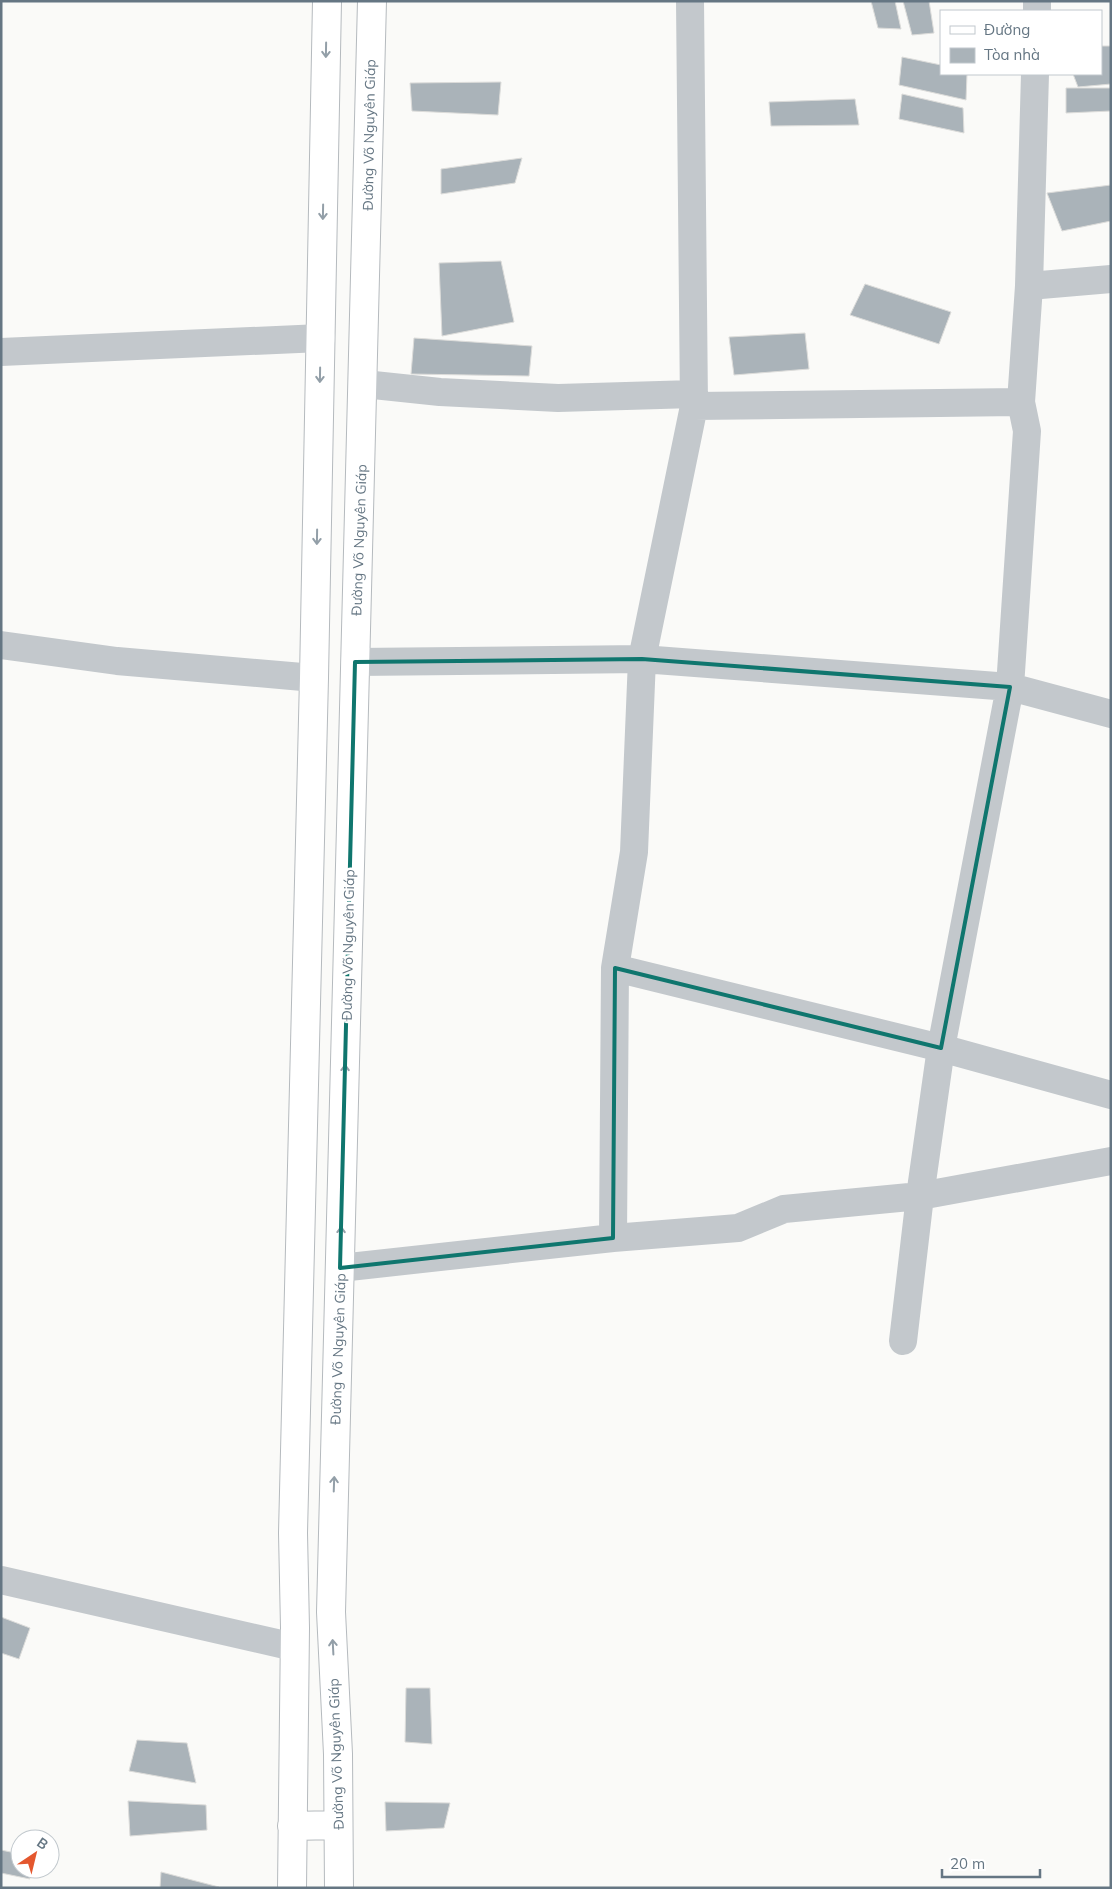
<svg xmlns="http://www.w3.org/2000/svg" width="1112" height="1889" viewBox="0 0 1112 1889" font-family="Mulish,sans-serif">
<style>
.building{fill:#aab3b9;stroke:#dcdcda}
.lines{fill:none;stroke-linecap:round;stroke-linejoin:round}
.major-casing{stroke:#b5babe;stroke-width:30}
.minor{stroke:#c3c8cc;stroke-width:28}
.major{stroke:#fff;stroke-width:28}
.oneway{stroke:#939fa8}
.marked{fill:none;stroke:#0f766e;stroke-width:4;stroke-linejoin:round}
.labels{text-anchor:middle;dominant-baseline:central;stroke-width:5;stroke-linejoin:round;paint-order:stroke}
.street-label{font-size:14px;fill:#657683;stroke:#fff}
</style>
<rect width="100%" height="100%" fill="#fafaf8"/>
<path class="building" d="M871 1H895L901 29 878 28Z
M903 1H929L934 33 912 35Z
M1101 46H1111V84L1078 87 1073 74H1101Z
M902 57 941 65V74H967L966 100 899 85Z
M501 82 498 115 412 111 410 83Z
M1066 88H1111V111L1066 113Z
M902 94 963 108 964 133 899 119Z
M855 99 859 125 771 126 769 102Z
M522 158 515 183 441 194V169Z
M1111 185V221L1062 231 1047 193Z
M501 261 514 322 442 336 439 263Z
M865 284 951 312 939 344 850 315Z
M805 333 809 369 734 375 729 337Z
M414 338 532 346 529 376 411 374Z
M1 1617 30 1628 19 1659 1 1653Z
M406 1688H430L432 1744 405 1742Z
M137 1740 187 1743 196 1783 129 1771Z
M128 1801 206 1805 207 1830 130 1836Z
M385 1802 450 1803 444 1828 386 1831Z
M1 1850 20 1854V1869H27L30 1879 1 1873Z
M161 1872 219 1887V1888H160Z"/>
<g class="lines">
<defs>
<path id="major" d="M292 1826 338 1825
M292 1888 295 1628 293 1533 314 678 327 1
M339 1888 338 1754 331 1612 372 1"/>
</defs>
<use href="#major" class="major-casing"/>
<path class="minor" d="M1037 11V1
M1029 286 1111 279
M1 352 321 338
M364 384 440 392 558 398 694 394
M694 406 1021 402
M1 645 117 661 314 678
M355 662 642 659 1010 687 1111 714
M615 968 941 1048 1111 1095
M613 1238 615 968 634 852 642 659 694 406 690 1
M340 1268 613 1238 738 1228 784 1209 920 1196 1111 1161
M903 1341 920 1196 941 1048 1010 687 1027 431 1021 402 1029 286 1035 74
M1 1580 294 1647"/>
<use href="#major" class="major"/>
</g>
<defs><path id="oneway-shaft" d="M-6 0H5M1.5-3L5.5 0L1.5 3" fill="none" stroke-width="1.6" stroke-linecap="round" stroke-linejoin="round" transform="scale(1.25)"/></defs>
<g class="oneway">
<use href="#oneway-shaft" transform="translate(326 50) rotate(91)"/>
<use href="#oneway-shaft" transform="translate(323 212) rotate(91)"/>
<use href="#oneway-shaft" transform="translate(320 375) rotate(91)"/>
<use href="#oneway-shaft" transform="translate(317 537) rotate(91)"/>
<use href="#oneway-shaft" transform="translate(345 1072) rotate(-89)"/>
<use href="#oneway-shaft" transform="translate(341 1234) rotate(-89)"/>
<use href="#oneway-shaft" transform="translate(334 1484) rotate(-88)"/>
<use href="#oneway-shaft" transform="translate(333 1647) rotate(-93)"/>
</g>
<path class="marked" d="M642 659 1010 687 941 1048 615 968 613 1238 340 1268 355 662Z"/>
<g class="labels">
<g class="street-label">
<text transform="translate(369 135) rotate(-89)">Đường Võ Nguyên Giáp</text>
<text transform="translate(359 540) rotate(-88)">Đường Võ Nguyên Giáp</text>
<text transform="translate(348 945) rotate(-89)">Đường Võ Nguyên Giáp</text>
<text transform="translate(338 1349) rotate(-88)">Đường Võ Nguyên Giáp</text>
<text transform="translate(336 1754) rotate(-92)">Đường Võ Nguyên Giáp</text>
</g>
</g>
<rect width="1112" height="1889" fill="none" stroke="#657683" stroke-width="5"/>
<rect x="940" y="10" width="162" height="65" fill="#ffffff" stroke="#c1c8cd"/>
<rect x="950" y="26" width="25" height="8" fill="#ffffff" stroke="#c1c8cd"/>
<text x="984" y="35" font-size="15" fill="#657683">Đường</text>
<rect x="950" y="48" width="25" height="15" fill="#aab3b9" stroke="#c1c8cd"/>
<text x="984" y="60" font-size="15" fill="#657683">Tòa nhà</text>
<g transform="translate(35 1854) rotate(35)"><circle r="24" fill="#ffffff" stroke="#c1c8cd"/>
<path d="M0-4L9 19L0 12L-9 19Z" fill="#e4572e"/>
<text y="-8" font-size="14" font-weight="bold" text-anchor="middle" fill="#657683">B</text>
</g>
<path d="M942 1869v8h98v-8" fill="none" stroke="#657683" stroke-width="2.5"/>
<text x="950" y="1869" font-size="15" fill="#657683" stroke="#ffffff" stroke-width="4" paint-order="stroke">20 m</text>
</svg>
